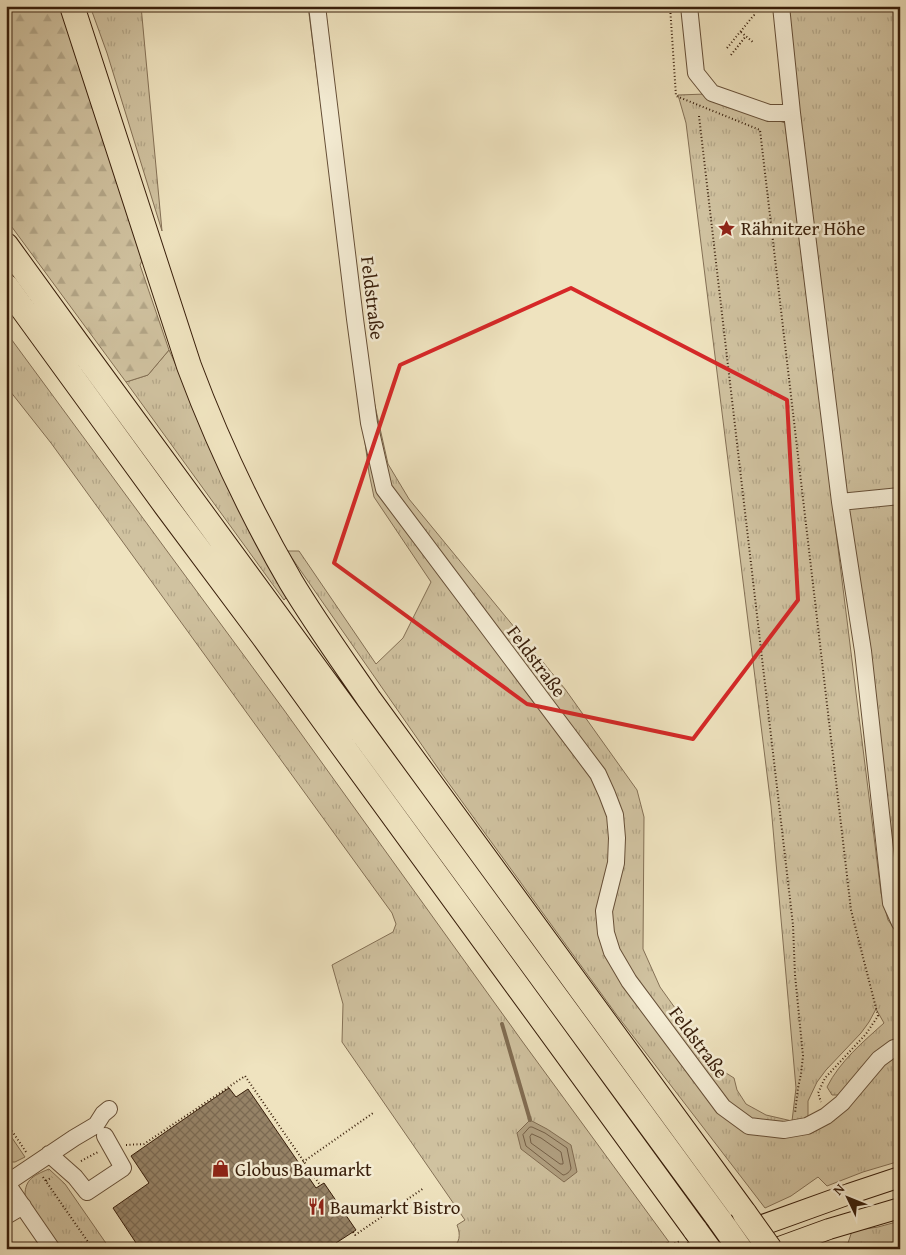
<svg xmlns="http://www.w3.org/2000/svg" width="906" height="1255" viewBox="0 0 906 1255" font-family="'Gentium Book Plus',serif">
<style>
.grass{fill:url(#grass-tufts);stroke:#847055}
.forest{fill:url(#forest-firs);stroke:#847055}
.water{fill:#b1a081;stroke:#816c51}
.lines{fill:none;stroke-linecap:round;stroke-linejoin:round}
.shore{stroke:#745f46;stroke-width:1}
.stream{stroke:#816c51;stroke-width:4}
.building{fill:url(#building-cross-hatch);stroke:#381e0a}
.minor-casing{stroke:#664f37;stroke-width:18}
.major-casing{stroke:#381e0a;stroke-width:22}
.highway-casing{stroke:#381e0a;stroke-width:26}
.path{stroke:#381e0a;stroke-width:2;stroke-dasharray:1 2.5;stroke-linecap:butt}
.minor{stroke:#f5edd5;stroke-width:16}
.major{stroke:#efe3bf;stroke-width:20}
.highway{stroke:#efe3bf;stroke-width:24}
.highway-bridge-casing{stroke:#381e0a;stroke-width:26;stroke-linecap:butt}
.highway-bridge{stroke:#efe3bf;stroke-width:24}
.marked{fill:none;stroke:#d62828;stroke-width:4;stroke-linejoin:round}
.labels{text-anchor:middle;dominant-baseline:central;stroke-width:5;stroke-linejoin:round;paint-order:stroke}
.poi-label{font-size:19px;fill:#381e0a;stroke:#f5edd5;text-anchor:start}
.street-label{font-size:19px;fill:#381e0a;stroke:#f5edd5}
</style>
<defs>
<pattern id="grass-tufts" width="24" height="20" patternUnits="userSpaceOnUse" patternTransform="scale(1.25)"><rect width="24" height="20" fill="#d0c2a0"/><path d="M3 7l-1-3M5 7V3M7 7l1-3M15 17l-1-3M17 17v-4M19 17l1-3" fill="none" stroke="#b3a688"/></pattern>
<pattern id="forest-firs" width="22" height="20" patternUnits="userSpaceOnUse" patternTransform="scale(1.25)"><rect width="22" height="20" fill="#d0c2a0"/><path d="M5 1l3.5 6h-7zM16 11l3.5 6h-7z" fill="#b3a688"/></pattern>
<pattern id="building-cross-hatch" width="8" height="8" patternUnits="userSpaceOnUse" patternTransform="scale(1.25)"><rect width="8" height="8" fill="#978468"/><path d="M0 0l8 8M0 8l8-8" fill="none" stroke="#7c6b54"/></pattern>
</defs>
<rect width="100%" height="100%" fill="#efe3bf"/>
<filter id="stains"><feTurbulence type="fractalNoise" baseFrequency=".004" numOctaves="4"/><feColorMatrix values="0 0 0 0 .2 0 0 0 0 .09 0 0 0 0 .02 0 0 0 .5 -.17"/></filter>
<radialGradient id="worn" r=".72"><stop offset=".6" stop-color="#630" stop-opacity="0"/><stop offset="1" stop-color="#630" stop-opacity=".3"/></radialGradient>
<path class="grass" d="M90 6H141L162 231 107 53Z
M308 6H325L369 379 388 464 409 499 565 689 637 790 644 817 643 949 660 987 718 1068 734 1078 737 1090 746 1104 766 1115 792 1121 796 1088 771 806 686 123 678 95 706 94 785 123 881 893 888 920 900 936V1041L842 1095H832L827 1087C840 1061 863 1042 884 1023L876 1009 869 1022 861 1033 826 1070 817 1082 808 1101V1119L792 1124 755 1121 731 1106 604 955 724 1114 795 1133 874 1071 900 1053V1161L863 1172 827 1186 818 1177 791 1196 765 1208 616 1014 442 774 287 551H299L376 664 403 638 431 582 374 497 369 473Z
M787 6H900V906L896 894 831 385Z
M6 332 284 710 522 1041 669 1242 653 1249H451C460 1243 461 1235 457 1225L465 1220 342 1042 343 1004 332 965 393 932 396 924 392 913 51 443 6 386Z
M169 350 207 432 288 596 284 600 126 382 148 375Z
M6 1129 25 1157 15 1162H6Z
M49 1169 65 1184 110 1249H59L25 1199C24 1180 32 1176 49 1169Z
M900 1221V1249H805L817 1246 848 1243 852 1231 878 1227Z"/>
<path class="forest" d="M6 6H60L144 257 140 265 169 350 148 375 126 382 6 219Z"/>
<path class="water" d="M530 1120 547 1129 571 1145 577 1172 564 1182 521 1149 517 1133Z"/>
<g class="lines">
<path class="shore" d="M530 1127H532L545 1133 567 1148 571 1168C571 1171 566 1175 563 1175L526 1146 523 1135Z
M532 1134 541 1138 561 1152 563 1162V1164H560L531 1143 530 1137Z"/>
<path class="stream" d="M502 1024 530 1120"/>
</g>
<path class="building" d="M229 1088 236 1097 248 1089 316 1188 324 1183 356 1230 336 1243 340 1249H140L113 1208 149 1183 131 1156Z"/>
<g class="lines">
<defs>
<path id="minor" d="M317 6 355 319 369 423 384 489 598 774 607 794 615 815 617 838 616 863 604 911 606 933 612 952 629 981 723 1107 749 1126 784 1130 807 1126 826 1116 842 1103 879 1059 894 1048 900 1046
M689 6 696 73 712 93 769 113H792
M781 6 792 113 840 502 863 651 891 903 900 923
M840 502 900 496
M49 1154 75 1177 87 1192 123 1168 105 1136
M6 1182 52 1249
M7 1183 74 1138 96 1125 103 1114 109 1109
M6 1216 23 1206"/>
<path id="major" d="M696 1249 849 1194 900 1177
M774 1249 829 1229 900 1208"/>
<path id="highway" d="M72 6 189 366C217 441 251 513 291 582 315 622 343 661 369 699L745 1214
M6 245 77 343 721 1222
M6 286 166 506 263 636 333 733 696 1231"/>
</defs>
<use href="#minor" class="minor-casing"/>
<use href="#major" class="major-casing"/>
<use href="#highway" class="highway-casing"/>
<path class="path" d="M670 6 676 96 760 130 851 910 878 1016 866 1034 825 1078 818 1093 821 1102
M741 32 754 43
M727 48 754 15 753 6
M731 55 746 36
M699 116 793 925 795 975 803 1056 801 1074 798 1088 795 1113
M6 1122 26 1152
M126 1145 144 1144 245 1076 320 1185
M81 1161 98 1152
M303 1162 373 1113
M43 1177 93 1249
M46 1181 52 1177
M353 1232 355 1235 424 1188
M658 1249 681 1241"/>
<use href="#minor" class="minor"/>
<use href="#major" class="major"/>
<use href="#highway" class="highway"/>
<defs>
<path id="highway-bridge" d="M745 1214 770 1249
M721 1222 740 1249
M696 1231 709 1249"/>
</defs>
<use href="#highway-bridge" class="highway-bridge-casing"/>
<use href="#highway-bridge" class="highway-bridge"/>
</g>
<path class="marked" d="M571 288 787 400 798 600 693 739 527 704 334 563 400 365Z"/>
<defs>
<symbol id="sight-bare" viewBox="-9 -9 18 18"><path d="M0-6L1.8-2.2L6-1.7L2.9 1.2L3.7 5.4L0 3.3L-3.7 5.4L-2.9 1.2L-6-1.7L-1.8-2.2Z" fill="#8f2418" stroke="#f5edd5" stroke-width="2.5" paint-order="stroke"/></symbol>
<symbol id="shop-bare" viewBox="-9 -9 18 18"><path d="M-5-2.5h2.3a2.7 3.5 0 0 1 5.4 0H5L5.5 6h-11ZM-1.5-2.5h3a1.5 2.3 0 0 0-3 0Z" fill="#8f2418" stroke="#f5edd5" stroke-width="2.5" paint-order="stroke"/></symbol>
<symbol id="restaurant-bare" viewBox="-9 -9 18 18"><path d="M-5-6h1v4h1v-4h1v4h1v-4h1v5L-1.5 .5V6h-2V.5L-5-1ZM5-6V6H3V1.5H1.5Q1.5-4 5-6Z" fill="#8f2418" stroke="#f5edd5" stroke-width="2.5" paint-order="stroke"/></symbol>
</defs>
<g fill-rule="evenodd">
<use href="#sight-bare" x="714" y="216" width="25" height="25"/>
<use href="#shop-bare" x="208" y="1156" width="25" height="25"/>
<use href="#restaurant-bare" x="304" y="1194" width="25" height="25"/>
</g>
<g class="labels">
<g class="poi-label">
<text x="741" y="228">Rähnitzer Höhe</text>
<text x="235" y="1169">Globus Baumarkt</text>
<text x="330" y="1207">Baumarkt Bistro</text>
</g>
<g class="street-label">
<text transform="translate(373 298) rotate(83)">Feldstraße</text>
<text transform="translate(537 661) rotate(53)">Feldstraße</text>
<text transform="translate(699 1042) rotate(53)">Feldstraße</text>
</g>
</g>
<rect width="906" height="1255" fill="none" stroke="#efe3bf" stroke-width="25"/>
<rect x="8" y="8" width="891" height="1240" fill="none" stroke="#381e0a" stroke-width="2.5"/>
<rect x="12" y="12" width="881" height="1230" fill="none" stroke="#381e0a"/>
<g transform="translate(848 1198) rotate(313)" stroke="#f5edd5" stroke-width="4" paint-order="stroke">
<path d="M0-4L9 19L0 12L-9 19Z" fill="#381e0a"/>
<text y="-8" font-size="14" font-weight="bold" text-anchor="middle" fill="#381e0a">N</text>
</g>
<rect width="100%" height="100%" filter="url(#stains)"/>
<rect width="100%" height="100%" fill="url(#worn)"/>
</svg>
